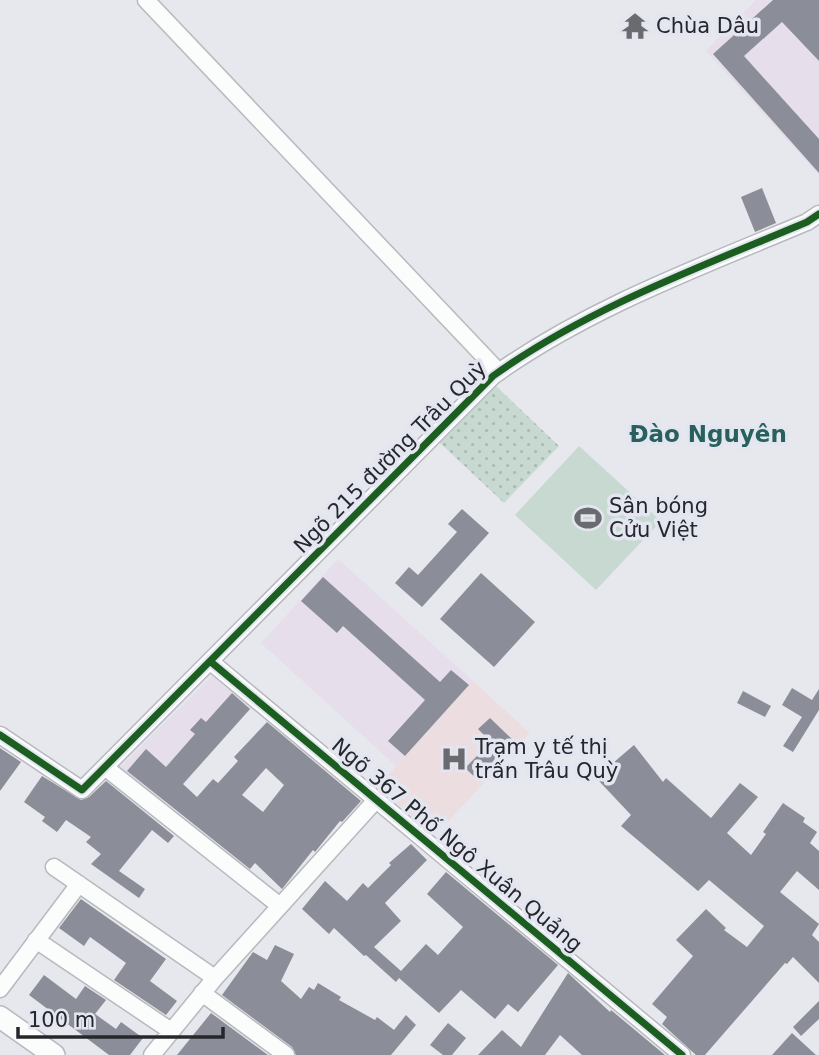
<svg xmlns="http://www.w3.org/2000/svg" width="819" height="1055" viewBox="0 0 819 1055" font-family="'DejaVu Sans',sans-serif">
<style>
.education{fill:#e6deeb}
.medical{fill:#ecdee0}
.park{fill:url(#park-dots)}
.garden{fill:#c8d9d1}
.building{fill:#8b8e98;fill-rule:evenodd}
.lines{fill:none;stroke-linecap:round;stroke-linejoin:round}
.street-casing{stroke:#b8b9be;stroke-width:19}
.secondary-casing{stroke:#b8b9be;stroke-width:24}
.street{stroke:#fbfcfc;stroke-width:16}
.secondary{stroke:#fbfcfc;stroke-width:21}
.cycleway-casing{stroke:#e3e6f1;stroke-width:11}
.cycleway{stroke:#1b5e20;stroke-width:7}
.labels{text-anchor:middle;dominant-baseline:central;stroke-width:7;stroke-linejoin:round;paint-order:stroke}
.poi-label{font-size:21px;fill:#26272b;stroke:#e3e6f1;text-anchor:start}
.street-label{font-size:21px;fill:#26272b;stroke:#e3e6f1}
.neighbourhood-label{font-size:23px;font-weight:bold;fill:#27605d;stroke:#e3e6f1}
</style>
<defs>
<pattern id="park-dots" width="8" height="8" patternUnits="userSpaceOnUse" patternTransform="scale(1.75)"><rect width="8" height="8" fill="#c8d9d1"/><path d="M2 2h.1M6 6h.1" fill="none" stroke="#acbab4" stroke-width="1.8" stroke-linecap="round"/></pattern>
</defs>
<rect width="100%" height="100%" fill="#e6e8ee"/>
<path class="education" d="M756 0H819V175L706 51Z
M338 559 473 681 396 766 261 643Z
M215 673 255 704 163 807 119 768Z"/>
<path class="medical" d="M473 681 530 733 447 823 436 812 422 826 378 786Z"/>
<path class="park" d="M496 386 559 446 504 503 440 443Z"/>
<path class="garden" d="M579 446 661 521 596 590 515 515Z"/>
<path class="building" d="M773 0H819V61L782 22 744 56 819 139V173L713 54Z
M762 188 776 223 755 232 741 197Z
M462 509 489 533 422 607 395 583 409 567 418 575 457 532 448 524Z
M481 573 535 622 494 667 440 619Z
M323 577 440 682 451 670 469 685 405 756 388 741 425 700 343 626 337 633 301 601Z
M792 688 812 700 819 689V710L793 752 783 746 802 717 782 705Z
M743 691 771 706 765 717 737 703Z
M232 693 250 709 183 784 197 797 213 779 218 783 238 761 234 757 267 722 361 801 342 822 340 821 315 852 313 850 282 889 255 863 250 869 127 771 146 749 166 767 195 734 190 730 201 718 206 722ZM266 768 284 785 263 812 242 795Z
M490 718 514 741 477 779 465 768 491 742 478 729Z
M634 745 663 782 666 778 711 818 740 783 758 797 727 833 751 855 766 834 763 832 783 803 805 818 803 822 817 832 810 843 819 851V890L797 871 780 892 819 924 812 935 819 942V983L793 957 787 964 785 963 705 1055H696L662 1024 667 1017 652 1004 693 956 676 940 706 909 726 928 724 930 747 947 764 926 709 880 698 891 621 826 631 815 599 781 608 772 606 769Z
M0 748 21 762 0 791Z
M42 776 81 800 89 797 106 781 174 836 168 843 152 830 119 871 145 889 139 898 91 864 101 854 86 842 91 837 66 820 57 832 42 821 45 817 24 802Z
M411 844 427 860 385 903 401 921 374 947 401 971 426 944 438 955 463 927 427 894 446 872 558 965 518 1012 508 1004 495 1019 461 990 439 1013 399 978 396 982 366 955 364 956 334 928 329 934 302 909 325 881 347 901 363 883 368 888 391 865 389 863Z
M81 899 166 959 150 981 177 1001 166 1015 114 980 126 963 90 937 84 946 59 928Z
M275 945 294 954 281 981 301 999 309 987 314 990 318 983 341 997 339 1000 375 1020 377 1017 394 1030 406 1015 416 1025 391 1055H296L292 1047 222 995 253 952 267 960Z
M568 973 610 1012 611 1010 665 1055H582L560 1035 545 1055H478L502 1030 521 1047Z
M44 975 76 999 85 986 106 1000 95 1014 116 1029 121 1022 143 1038 130 1055H109L29 995Z
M819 1001V1019L801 1036 793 1027Z
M211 1013 268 1055H177Z
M448 1023 466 1038 452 1055H443L430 1045Z
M792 1033 816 1055H772Z"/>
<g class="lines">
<defs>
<path id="street" d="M146 0 499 372
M211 662 682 1055
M0 735 82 790 493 376C588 308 700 267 807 222L819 214
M106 768 280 906
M54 867 215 978
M36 940 171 1031
M0 989 79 884
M202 993 286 1055
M152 1055 215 978 376 800"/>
<path id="secondary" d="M0 1017 54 1055"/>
</defs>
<use href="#street" class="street-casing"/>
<use href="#secondary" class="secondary-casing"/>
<use href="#street" class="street"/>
<use href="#secondary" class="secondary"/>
<defs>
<path id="cycleway" d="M211 662 682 1055
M0 735 82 790 493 376C588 308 700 267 807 222L819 214"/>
</defs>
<use href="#cycleway" class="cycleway-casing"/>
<use href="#cycleway" class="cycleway"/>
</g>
<defs>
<symbol id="temple-bare" viewBox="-9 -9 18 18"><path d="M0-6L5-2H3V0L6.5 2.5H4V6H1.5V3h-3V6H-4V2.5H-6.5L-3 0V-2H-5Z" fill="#696b6f" stroke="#e3e6f1" stroke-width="2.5" paint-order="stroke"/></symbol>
<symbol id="stadium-bare" viewBox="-9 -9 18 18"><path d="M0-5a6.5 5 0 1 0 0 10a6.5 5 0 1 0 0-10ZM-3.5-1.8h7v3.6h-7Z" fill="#696b6f" stroke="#e3e6f1" stroke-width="2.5" paint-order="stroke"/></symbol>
<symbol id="hospital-bare" viewBox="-9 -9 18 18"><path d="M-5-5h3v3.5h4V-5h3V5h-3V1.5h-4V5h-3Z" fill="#696b6f" stroke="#e3e6f1" stroke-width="2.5" paint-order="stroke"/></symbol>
</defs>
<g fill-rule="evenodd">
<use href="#temple-bare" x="616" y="7" width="38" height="38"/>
<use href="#stadium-bare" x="569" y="499" width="38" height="38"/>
<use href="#hospital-bare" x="435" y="740" width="38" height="38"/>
</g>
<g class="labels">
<g class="poi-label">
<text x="656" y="26">Chùa Dâu</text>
<text x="609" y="506">Sân bóng<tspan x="609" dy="24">Cửu Việt</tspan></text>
<text x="475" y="747">Trạm y tế thị<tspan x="475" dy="24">trấn Trâu Quỳ</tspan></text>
</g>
<g class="street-label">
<text transform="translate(390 457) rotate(-45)">Ngõ 215 đường Trâu Quỳ</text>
<text transform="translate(457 845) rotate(40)">Ngõ 367 Phố Ngô Xuân Quảng</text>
</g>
<g class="neighbourhood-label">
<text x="708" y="434">Đào Nguyên</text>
</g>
</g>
<path d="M18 1027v10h205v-10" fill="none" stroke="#26272b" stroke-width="3.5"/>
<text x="28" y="1027" font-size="21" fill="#26272b" stroke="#e3e6f1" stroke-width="5" paint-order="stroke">100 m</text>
</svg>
